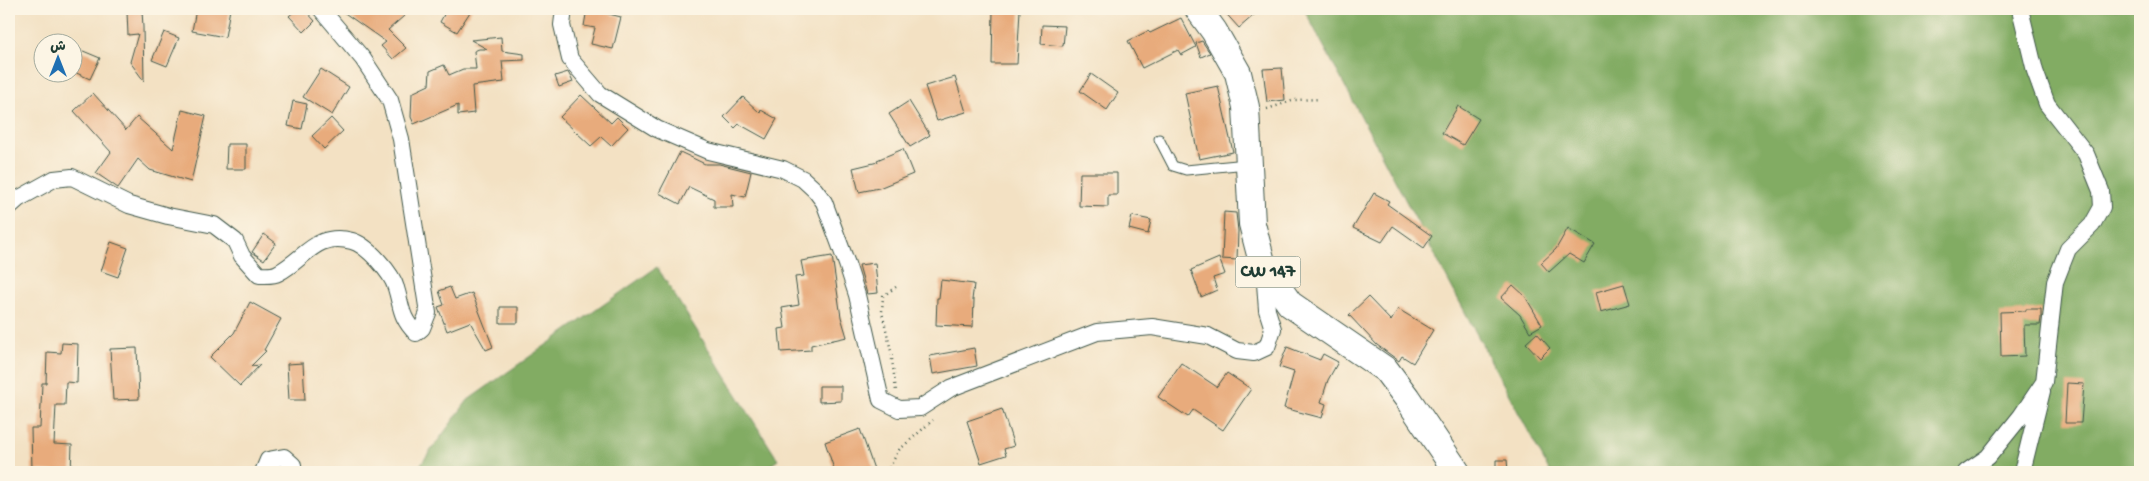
<svg xmlns="http://www.w3.org/2000/svg" width="2149" height="481" viewBox="0 0 2149 481" font-family="'Gochi Hand','Playpen Sans Arabic',sans-serif">
<style>
.forest{fill:#82ac64;stroke:#50744c}
.building{fill:#e8ab7c}
.lines{fill:none;stroke-linecap:round;stroke-linejoin:round}
.service-casing{stroke:#3f5649;stroke-width:11}
.minor-casing{stroke:#3f5649;stroke-width:18}
.primary-casing{stroke:#3f5649;stroke-width:28}
.path{stroke:#3f5649;stroke-width:2.5;stroke-dasharray:1 4;stroke-linecap:butt}
.service{stroke:#fff;stroke-width:9}
.minor{stroke:#fff;stroke-width:16}
.primary{stroke:#fff;stroke-width:26}
.labels{text-anchor:middle;dominant-baseline:central;stroke-width:4.5;stroke-linejoin:round;paint-order:stroke}
.shield{fill:#fcf5e5;stroke:#617469;stroke-width:1}
.shield-label{font-size:18px;font-weight:bold;fill:#1f3d34}
</style>
<rect width="100%" height="100%" fill="#fcf5e5"/>
<filter id="ink" filterUnits="userSpaceOnUse"><feTurbulence type="fractalNoise" baseFrequency=".02" numOctaves="2"/><feDisplacementMap in="SourceGraphic" scale="10" xChannelSelector="R" yChannelSelector="G"/><feConvolveMatrix kernelMatrix="1 2 1 2 8 2 1 2 1" color-interpolation-filters="sRGB"/></filter>
<filter id="wash" filterUnits="userSpaceOnUse"><feTurbulence type="fractalNoise" baseFrequency=".0096" numOctaves="4" result="noise"/><feDisplacementMap in="SourceGraphic" scale="20" xChannelSelector="R" yChannelSelector="G"/><feGaussianBlur stdDeviation="1.12" result="paint"/><feColorMatrix in="noise" values="0 0 0 0 0 0 0 0 0 0 0 0 0 0 0 0 0 1.4 0 .05"/><feComposite in="paint" operator="in"/></filter>
<g filter="url(#wash)">
<rect width="100%" height="100%" fill="#f3e1c3"/>
<path class="forest" d="M1304 9H2140V472H1550Z
M657 267 778 460 761 472H415L468 400Z"/>
<g id="blocks">
<path class="building" d="M196 9H230L225 37 192 31Z
M297 9H304L315 21 304 32 289 16Z
M339 9H412L388 30 406 48 393 59 381 46 386 42Z
M447 9H472L457 32 440 22Z
M587 9H602L601 12 621 17 613 49 591 44 595 28 584 26Z
M993 9 1020 10 1017 64H992Z
M1222 9H1261L1239 28Z
M142 11 143 27 144 81 130 62 138 34 128 35 127 12Z
M1181 18 1196 47 1181 55 1178 50 1142 68 1128 41 1148 31 1150 33Z
M1042 25 1065 26 1063 46 1041 44Z
M164 32 179 38 167 66 152 60Z
M501 37 502 51 524 54V60L502 61 504 82 472 86 474 113 458 115V105L414 124 411 117 412 93 429 85 430 71 444 65 449 75 463 69H476L474 51 479 49H487L471 40Z
M1202 41 1210 53 1201 57 1196 43Z
M76 48 100 58 90 79 72 71V56Z
M1282 68 1285 100 1267 102 1263 69Z
M321 69 349 87 332 115 303 97Z
M568 72 573 82 559 87 555 76Z
M1091 74 1118 93 1107 110 1080 91Z
M955 77 966 112 937 121 925 86Z
M1218 86 1233 152 1199 159 1185 93Z
M93 93 126 130 137 117 173 149 182 110 206 116 191 182 150 170 138 159 118 188 96 173 111 152 74 111Z
M581 95 611 123 617 117 628 128 611 146 601 137 591 146 560 117Z
M743 97 760 113 761 110 777 119 766 139 739 124 735 128 724 117Z
M293 101 307 104 302 129 288 126Z
M909 101 930 135 910 147 889 114Z
M1458 106 1479 119 1463 145 1442 133Z
M331 118 343 131 324 149 312 136Z
M227 144H246V169H226Z
M903 149 913 174 879 188 859 192 853 168 878 162 877 160Z
M680 152 705 164H719L751 172 745 197 732 194 733 207H714V199L689 187 680 204 659 193Z
M1080 173H1117V195H1108V207L1079 206Z
M1374 193 1389 201 1387 204 1432 236 1424 248 1393 226 1382 242 1353 228Z
M1224 212 1236 213 1238 231 1237 260 1222 259Z
M1132 216 1151 220 1148 234 1129 229Z
M1568 228 1595 244 1584 263 1569 254 1549 272 1541 263 1556 249Z
M264 234 276 243 264 260 252 252Z
M111 242 128 248 118 277 101 271Z
M832 256 841 317 847 337 811 345V350L781 352 779 329 785 328 782 308 799 305 795 277 804 276 801 261Z
M1219 258 1225 274 1213 278 1217 290 1201 297 1191 270Z
M875 263 878 293 867 294 859 265Z
M941 280 974 284 972 300H974L973 327 936 325 937 298H939Z
M1624 284 1630 304 1601 312 1596 292Z
M1513 285 1525 296 1542 325 1530 332 1520 315 1501 298Z
M450 287 455 299 472 293 493 347 486 350 470 322 447 331 438 307 444 305 439 291Z
M1368 297 1391 321 1398 309 1433 330 1413 363 1402 356 1399 361 1377 345 1349 315Z
M250 302 281 319 264 350 266 351 251 366 260 365 240 386 210 357 234 333Z
M500 307H518V323H500Z
M2026 309H2041V318L2040 325H2024L2025 356 2001 357 2000 312 2026 311Z
M1537 333 1550 348 1540 358 1526 343Z
M62 343 78 344 77 383 66 382 65 405H56L54 444 72 445 71 472 32 470 31 428H40L42 383H46L47 352 61 353Z
M1287 347 1320 360 1323 354 1338 362 1328 380 1321 402 1326 404 1322 418 1284 408 1294 372 1279 367Z
M137 348 139 399 113 400 110 349Z
M974 348 977 366 933 374 930 356Z
M303 363 305 400H289L287 364Z
M1181 363 1217 387 1227 373 1251 389 1223 430 1193 410 1188 417 1158 397Z
M2067 383 2084 384 2081 423H2065Z
M819 386H841V401L819 402Z
M1002 409 1014 446 1004 449 1006 455 981 463 967 421Z
M860 429 875 472H835L825 442Z
M1496 460H1507L1508 471 1496 472Z"/>
</g>
</g>
<g filter="url(#ink)">
<use href="#blocks" fill-opacity="0" stroke="#3f5649" stroke-width="1"/>
<g class="lines">
<defs>
<path id="service" d="M1159 139 1173 166 1186 170 1247 164"/>
<path id="minor" d="M564 9 562 25 570 59 600 94 657 129 708 151 783 169 803 179 815 190 824 202 847 264 857 295 881 400 899 409 920 408 951 388 1097 332 1152 327 1208 336 1237 351 1254 353 1267 347 1273 329 1267 310 1264 270
M9 207 18 199 54 179 72 177 129 205 168 216 214 225 235 241 242 256 259 275C264 275 273 276 278 273 305 259 316 231 352 241 367 245 392 273 396 288 402 307 400 317 416 333L422 328 428 313 401 139 390 100 363 59 321 9
M263 472 268 460 284 457 293 465 294 472
M1966 472 1988 457 2021 416 2044 382 2055 282 2068 249 2092 225 2102 207 2101 191 2086 154 2047 104 2035 71 2020 9
M2022 472 2042 391"/>
<path id="primary" d="M1198 9 1214 31 1238 73 1246 107 1252 224 1263 266 1290 304 1386 370 1407 398 1457 472"/>
</defs>
<use href="#service" class="service-casing"/>
<use href="#minor" class="minor-casing"/>
<use href="#primary" class="primary-casing"/>
<path class="path" d="M1267 109 1295 100 1320 99
M896 287 883 296 882 312 891 351 896 391
M887 472 899 450 933 420"/>
<use href="#service" class="service"/>
<use href="#minor" class="minor"/>
<use href="#primary" class="primary"/>
</g>
</g>
<g class="labels">
<rect class="shield" x="1235.5" y="256.5" width="65" height="31" rx="4"/>
<g class="shield-label">
<text x="1268" y="272">CW 147</text>
</g>
</g>
<rect width="2149" height="481" fill="none" stroke="#fcf5e5" stroke-width="30"/>
<g transform="translate(58 58)"><circle r="24" fill="#fcf5e5" stroke="#a4ab9e"/>
<path d="M0-4L9 19L0 12L-9 19Z" fill="#1f6fb2"/>
<text y="-8" font-size="14" font-weight="bold" text-anchor="middle" fill="#1f3d34">ش</text>
</g>
</svg>
